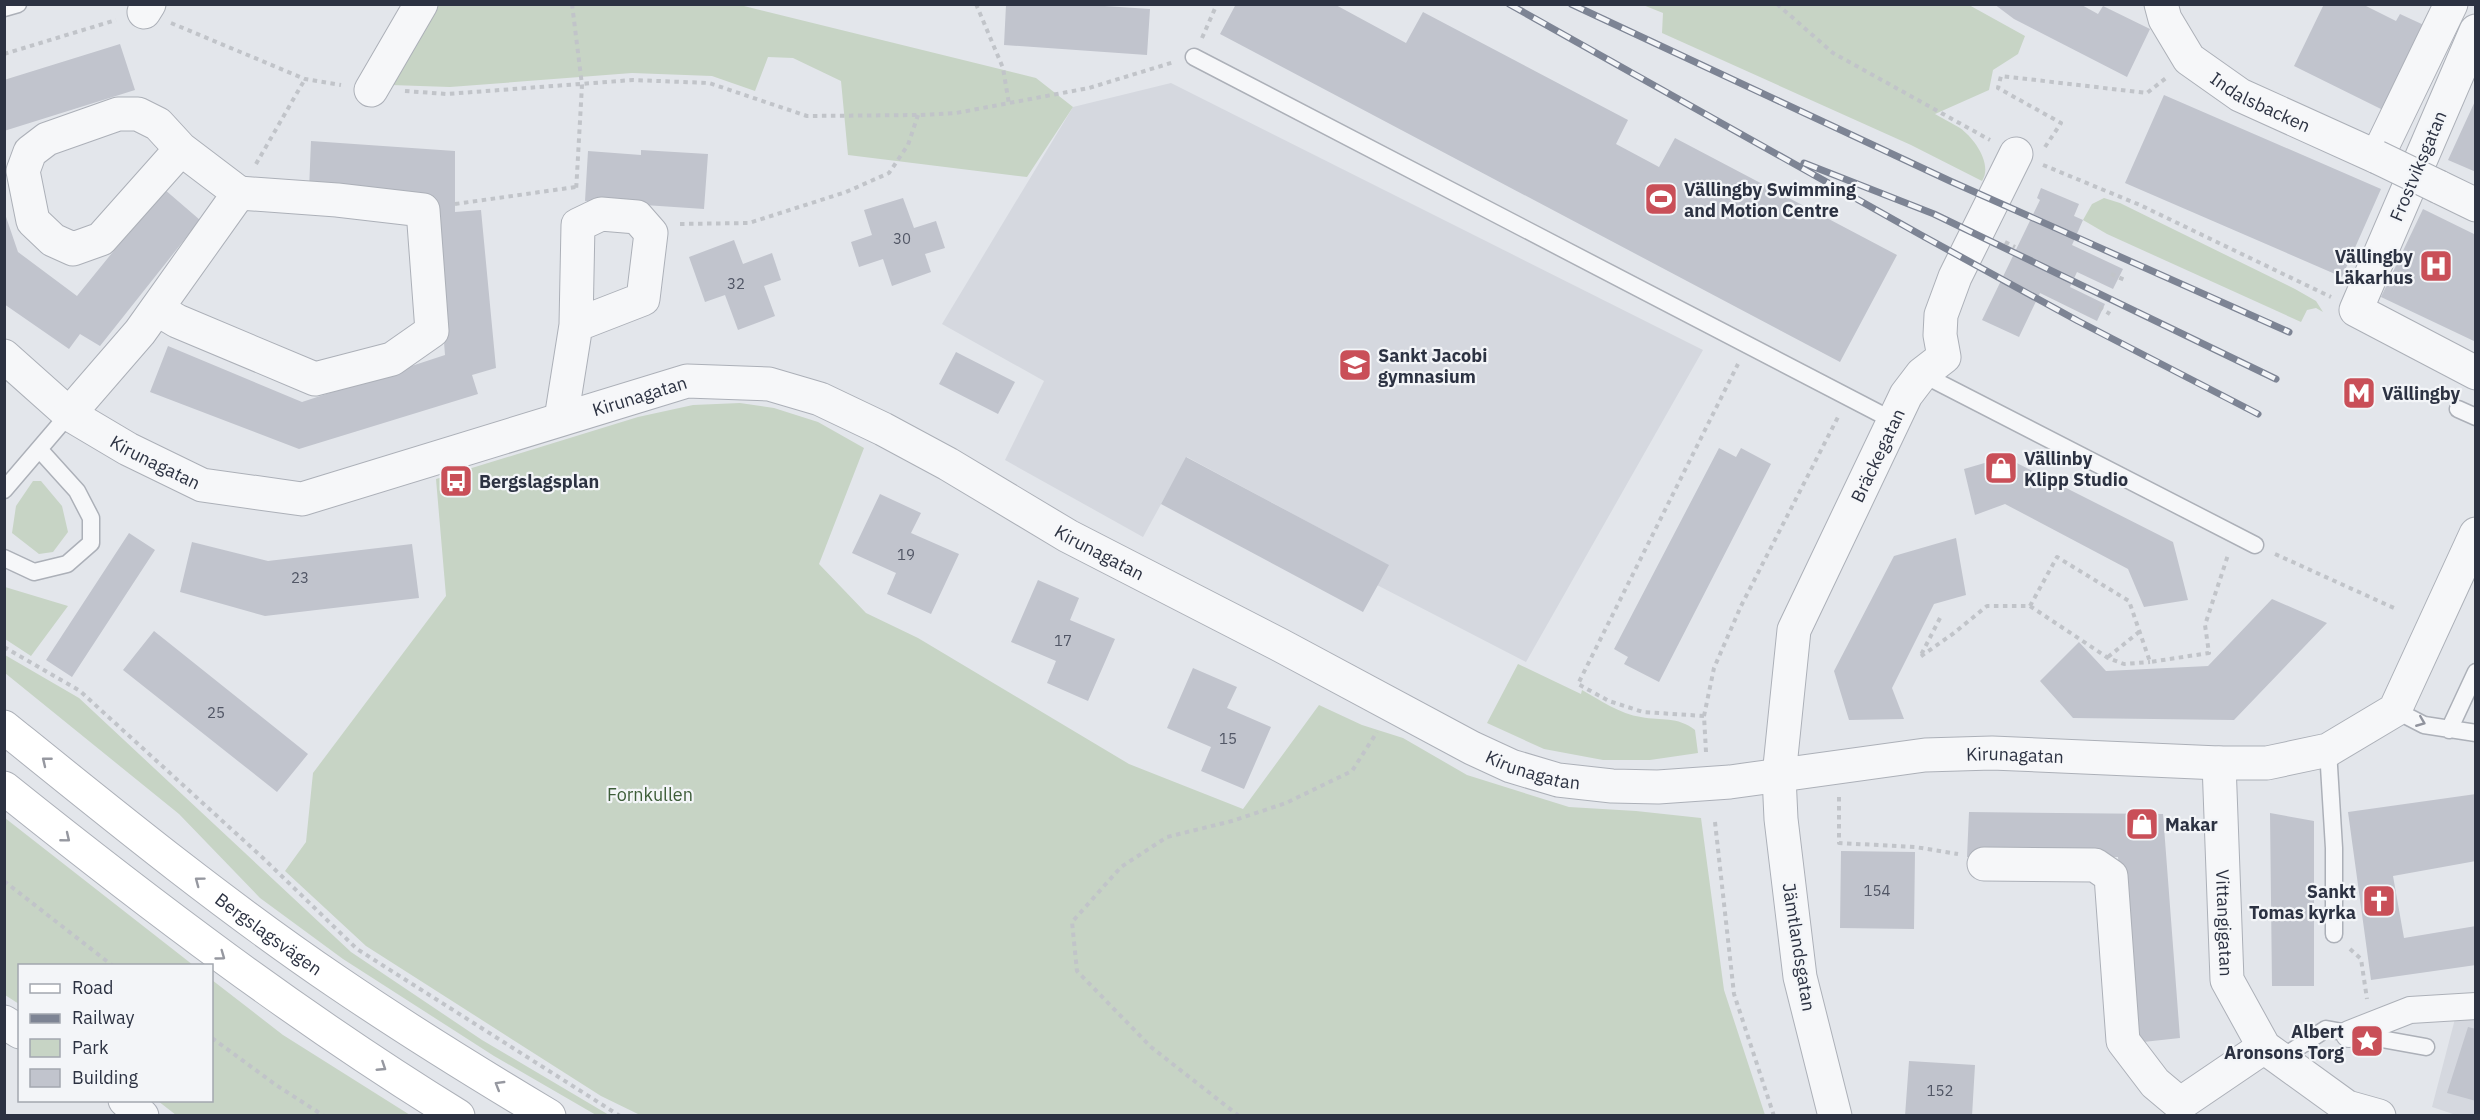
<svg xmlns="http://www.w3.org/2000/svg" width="2480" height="1120" viewBox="0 0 2480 1120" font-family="'IBM Plex Sans',sans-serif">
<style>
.built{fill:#d5d8df}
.green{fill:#c7d4c5}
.building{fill:#c1c4cd}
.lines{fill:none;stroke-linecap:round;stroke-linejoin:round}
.service-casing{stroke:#acb0b8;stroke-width:19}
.pedestrian-casing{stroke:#acb0b8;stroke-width:28}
.minor-casing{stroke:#acb0b8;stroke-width:35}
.secondary-casing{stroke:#acb0b8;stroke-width:35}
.path{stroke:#c1c4c9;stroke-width:4;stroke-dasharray:4.5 4.5;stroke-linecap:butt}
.service{stroke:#f6f7f9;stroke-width:16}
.pedestrian{stroke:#f6f7f9;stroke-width:26}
.minor{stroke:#f6f7f9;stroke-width:33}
.secondary{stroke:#fff;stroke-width:33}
.rail-casing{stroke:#7d8494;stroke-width:7}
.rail{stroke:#f3f5f8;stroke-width:4.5;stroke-dasharray:14;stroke-linecap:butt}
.minor-bridge-casing{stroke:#acb0b8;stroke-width:35;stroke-linecap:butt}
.minor-bridge{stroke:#f6f7f9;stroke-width:33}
.oneway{stroke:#91949e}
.oneway2{stroke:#9698a0}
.labels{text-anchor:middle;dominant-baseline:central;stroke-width:4.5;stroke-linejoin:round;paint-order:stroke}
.number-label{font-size:15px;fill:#515665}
.street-label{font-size:18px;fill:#2c3242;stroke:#f3f5f8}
.poi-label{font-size:18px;font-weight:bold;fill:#2c3242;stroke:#f3f5f8;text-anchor:start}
.park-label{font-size:18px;fill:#3d5d39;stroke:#f3f5f8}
</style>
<rect width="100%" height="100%" fill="#e3e6eb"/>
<path class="built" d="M1171 83 1703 350 1526 662 1377 585 1388 565 1187 457 1143 537 1005 460 1044 381 942 324 1073 107Z
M2475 1008V1115H2456L2432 1107 2456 1015Z"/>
<path class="green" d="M736 4 1036 78 1073 107 1027 177 848 155 841 81 793 58 768 57 755 91 712 76 632 73 450 87 391 85 415 5Z
M1643 5H1969L2025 36 2018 54 1993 70 1989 90 1935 114C1943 119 1952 123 1960 128 1974 138 1993 164 1982 181L1911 145 1662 33 1663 13Z
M2104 198 2120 203 2295 289 2316 301 2323 312 2316 308 2307 310 2301 322 2107 234 2083 220 2092 204Z
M740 403 774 408 818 422 864 448 819 564 866 613 918 638 1129 764 1243 809 1319 705 1362 725 1403 738 1467 775 1569 807 1636 811 1701 818 1724 990 1765 1115H640L601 1096 366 946 285 871 306 842 313 773 446 596 436 479 638 417 693 405Z
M33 481H41L62 506 68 532 53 552 39 554 12 533 16 506Z
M5 587 68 606 31 656 5 639Z
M5 655 79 698 351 952 482 1040 609 1115H596L494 1056 343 959 260 898 179 814 5 673Z
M1518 664 1581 694 1582 690C1600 700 1620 714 1641 717 1662 721 1677 716 1695 730L1698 753 1650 760H1603L1544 749 1487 723Z
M5 818 193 965 20 966 19 1004 5 995Z
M212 980 283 1035 410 1115H176L158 1101 212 1100Z"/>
<path class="building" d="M1236 4H1334L1406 43 1423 12 1628 120 1616 144 1659 167 1675 138 1897 255 1840 362 1220 34Z
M1994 4H2080L2098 14 2103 6 2150 29 2127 77 2014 19Z
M2324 4H2362L2396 21 2400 14 2426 26 2385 111 2294 66Z
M1006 5H1089L1150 9 1147 55 1004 45Z
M120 44 135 90 4 131V80Z
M2164 95 2381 189 2342 277 2125 183Z
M2476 99V172L2448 160Z
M311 141 455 151V212L481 210 496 368 472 375 478 394 299 449 150 392 168 346 302 402 445 355 433 198 309 190Z
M641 150 708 154 704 209 585 201 588 151 641 155Z
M2041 188 2079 204 2074 216 2083 220 2072 245 2123 269 2113 289 2077 272 2070 287 2105 304 2097 321 2040 293 2019 337 1982 320 2040 200 2037 198Z
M164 189 200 220 100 346 80 334 69 349 4 304V211L18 252 77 296Z
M903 198 914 228 936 221 945 248 925 254 931 272 892 286 883 259 859 267 851 242 872 235 864 210Z
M2423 209 2476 235V342L2381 297Z
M734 240 743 264 772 253 781 280 764 286 775 316 738 330 725 295 705 302 689 257Z
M956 352 1015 382 998 414 939 384Z
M1719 448 1736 457 1741 448 1771 464 1659 682 1624 664 1628 657 1614 649Z
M1186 457 1389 565 1363 612 1161 504Z
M2005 457 2173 542 2188 600 2144 607 2128 569 2005 504 1975 515 1964 469Z
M880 494 921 513 911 533 959 554 931 614 887 594 896 573 852 553Z
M129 533 155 550 72 677 46 660Z
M1956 538 1966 595 1934 604 1892 688 1904 719 1849 720 1834 671 1894 556Z
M192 542 268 561 412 544 419 598 265 616 180 592Z
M1038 580 1079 598 1070 620 1115 639 1088 701 1047 683 1056 661 1011 642Z
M2272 599 2327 623 2234 720 2073 718 2040 681 2079 642 2106 671 2208 666Z
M154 631 308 754 277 792 123 670Z
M1193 668 1237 687 1227 708 1271 727 1244 789 1201 771 1211 747 1167 728Z
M2476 794V861L2393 876 2404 938 2476 926V965L2371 980 2348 812Z
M1969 812 2163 814 2180 1038 2134 1043 2118 857H1967Z
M2270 813 2314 821V986H2272Z
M1841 851 1915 852 1914 929 1840 928Z
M2468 1027 2476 1029V1101L2447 1093Z
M1909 1061 1975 1065 1972 1116H1905Z"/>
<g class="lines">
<defs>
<path id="service" d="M4 8 18 4
M1194 57 1894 421
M1922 374 2255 545
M2458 409 2476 417
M4 490 69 414
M4 558 34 572 67 564 91 543V518L77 491 39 449
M2395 710 2424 725 2476 733
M2449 730 2476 672
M2328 750 2334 848V934
M2280 1059 2326 1029 2426 1047"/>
<path id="pedestrian" d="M2349 1034 2410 1010 2476 1006"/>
<g id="minor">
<path id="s1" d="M2161 4 2165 19 2189 59 2240 95 2377 157 2451 4"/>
<path d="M144 12 149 4"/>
<path d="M2476 31 2356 310 2476 373"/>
<path d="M371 90 421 4"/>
<path d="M2439 187 2476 205"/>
<path d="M157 309 177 321 315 379 392 359 432 331 423 210 337 200 239 193"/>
<path id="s2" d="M4 356 69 414 128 449 202 485 302 499 687 381 769 384 820 399 883 429 948 464 1068 536 1280 645 1472 748 1511 766 1558 780 1612 786 1658 787 1730 782 1925 755 1992 753 2219 763H2267L2328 750 2395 710 2476 534"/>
<path d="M69 414 140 332 239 193 181 149 158 124 138 114H118L47 139 30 152 23 171 33 221 53 240 73 249 101 239 181 149"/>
<path d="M561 419 576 325 578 225 601 214 637 217 651 233 643 299 576 325"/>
<path id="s3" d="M2219 763 2227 980 2264 1047 2347 1107 2379 1116"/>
<path d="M1984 864 2095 865 2111 876 2123 1041 2155 1083 2180 1104 2264 1047"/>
<path d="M4 1022 20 1032"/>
<path d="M125 1100 142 1116"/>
<path id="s4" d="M1835 1116 1800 977 1781 819 1779 776 1794 630 1906 395 1922 374 1944 357 1940 335 1941 315 1955 277 2016 154"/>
</g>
<g id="secondary">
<path id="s5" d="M4 727C113 815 222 904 337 982 406 1029 477 1073 549 1116"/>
<path d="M4 788C150 905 299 1018 458 1116"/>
</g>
</defs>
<use href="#service" class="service-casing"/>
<use href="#pedestrian" class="pedestrian-casing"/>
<use href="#minor" class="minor-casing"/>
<use href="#secondary" class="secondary-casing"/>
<path class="path" d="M572 4 582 85 576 192
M976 4 1003 68 1009 104
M1777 4 1833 53 1990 140
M171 23 305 79 341 85
M1202 38 1217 4
M4 54 116 20
M405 91 447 94 633 80 709 83 807 116 919 115 956 113 1089 88 1174 62
M2045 147 2061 123 1998 88 2001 76 2147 93 2166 78
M256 164 305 79
M2043 165 2140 205 2331 297
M455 204 576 187
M680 224 749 223 846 192 889 173 908 145 918 115
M2005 242 2015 247
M2111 274 2127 281
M2099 307 2110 314
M2275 554 2394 608
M2030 606 2108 658 2124 664 2150 662
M1940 618 1920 657 1954 633 1987 606H2030L2057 557 2129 601 2150 662 2209 653 2205 625 2228 555
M4 647 80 691 263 858 357 949 620 1116
M2108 657 2139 632
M1704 716 1643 712 1609 701 1578 684 1738 364
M1706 752 1704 716 1714 668 1741 606 1838 417
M1839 797V843L1915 847 1958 854
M1715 822 1734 994 1774 1116
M4 881 113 966
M2350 949 2361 959 2367 999
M212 1038 276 1085 324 1116
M1239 1116 1151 1047 1077 971 1072 922 1121 867 1167 837 1232 821 1286 803 1352 771 1377 732"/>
<use href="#service" class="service"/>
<use href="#pedestrian" class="pedestrian"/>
<use href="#minor" class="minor"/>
<use href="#secondary" class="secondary"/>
<defs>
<path id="rail" d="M1509 4 1921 235 2078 321 2258 414
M1571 4 1950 181 2289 332
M1804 163 1934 214 2276 379"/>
</defs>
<use href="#rail" class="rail-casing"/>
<use href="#rail" class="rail"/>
<defs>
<path id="minor-bridge" d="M2377 157 2439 187"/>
</defs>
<use href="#minor-bridge" class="minor-bridge-casing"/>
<use href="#minor-bridge" class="minor-bridge"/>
</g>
<defs><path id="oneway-chevron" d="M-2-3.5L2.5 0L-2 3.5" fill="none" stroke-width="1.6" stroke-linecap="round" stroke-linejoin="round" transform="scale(1.5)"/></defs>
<use class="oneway" href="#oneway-chevron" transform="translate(2421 722) rotate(22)"/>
<g class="oneway2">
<use href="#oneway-chevron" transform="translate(46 761) rotate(-141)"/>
<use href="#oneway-chevron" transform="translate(66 838) rotate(39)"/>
<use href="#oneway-chevron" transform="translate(199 881) rotate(-143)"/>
<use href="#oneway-chevron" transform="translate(221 956) rotate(36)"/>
<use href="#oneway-chevron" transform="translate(382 1067) rotate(33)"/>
<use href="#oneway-chevron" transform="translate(499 1085) rotate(-149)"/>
</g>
<defs>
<symbol id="stadium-square" viewBox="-11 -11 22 22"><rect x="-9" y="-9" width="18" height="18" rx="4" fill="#c94f58" stroke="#f3f5f8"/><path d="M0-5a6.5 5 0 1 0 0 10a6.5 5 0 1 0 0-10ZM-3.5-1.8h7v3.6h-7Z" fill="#fff"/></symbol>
<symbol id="hospital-square" viewBox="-11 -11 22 22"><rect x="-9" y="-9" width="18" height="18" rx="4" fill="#c94f58" stroke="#f3f5f8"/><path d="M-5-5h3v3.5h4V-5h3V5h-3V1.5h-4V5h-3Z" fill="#fff"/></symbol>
<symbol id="school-square" viewBox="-11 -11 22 22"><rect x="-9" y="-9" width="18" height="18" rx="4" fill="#c94f58" stroke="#f3f5f8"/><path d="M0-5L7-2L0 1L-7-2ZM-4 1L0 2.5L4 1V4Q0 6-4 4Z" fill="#fff"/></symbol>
<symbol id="metro-square" viewBox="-11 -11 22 22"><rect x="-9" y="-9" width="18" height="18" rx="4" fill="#c94f58" stroke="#f3f5f8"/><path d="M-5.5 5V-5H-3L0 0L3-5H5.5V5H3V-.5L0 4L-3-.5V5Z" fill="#fff"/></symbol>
<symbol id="shop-square" viewBox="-11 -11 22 22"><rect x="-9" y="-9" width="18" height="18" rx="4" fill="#c94f58" stroke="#f3f5f8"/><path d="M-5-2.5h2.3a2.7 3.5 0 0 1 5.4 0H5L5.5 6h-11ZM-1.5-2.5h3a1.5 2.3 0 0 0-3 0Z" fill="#fff"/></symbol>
<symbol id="bus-square" viewBox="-11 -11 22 22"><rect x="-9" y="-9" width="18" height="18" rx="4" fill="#c94f58" stroke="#f3f5f8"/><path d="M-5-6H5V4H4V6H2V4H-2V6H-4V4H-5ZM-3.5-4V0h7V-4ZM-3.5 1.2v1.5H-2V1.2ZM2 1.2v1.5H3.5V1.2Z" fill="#fff"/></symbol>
<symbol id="church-square" viewBox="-11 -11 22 22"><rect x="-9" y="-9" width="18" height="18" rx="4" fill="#c94f58" stroke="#f3f5f8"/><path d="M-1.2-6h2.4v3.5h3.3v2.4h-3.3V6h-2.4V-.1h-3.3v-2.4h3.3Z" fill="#fff"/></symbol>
<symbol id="sight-square" viewBox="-11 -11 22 22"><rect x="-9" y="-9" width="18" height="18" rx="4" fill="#c94f58" stroke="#f3f5f8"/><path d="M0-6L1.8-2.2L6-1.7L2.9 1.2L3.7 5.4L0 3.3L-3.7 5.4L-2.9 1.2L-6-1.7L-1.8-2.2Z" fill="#fff"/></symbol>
</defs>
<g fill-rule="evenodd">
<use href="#stadium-square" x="1642" y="180" width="38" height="38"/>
<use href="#hospital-square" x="2417" y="247" width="38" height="38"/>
<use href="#school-square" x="1336" y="346" width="38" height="38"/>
<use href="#metro-square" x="2340" y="374" width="38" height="38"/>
<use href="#shop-square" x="1982" y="449" width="38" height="38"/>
<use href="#bus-square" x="437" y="462" width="38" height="38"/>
<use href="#shop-square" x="2123" y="805" width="38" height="38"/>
<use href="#church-square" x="2360" y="882" width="38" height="38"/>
<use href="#sight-square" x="2348" y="1022" width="38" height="38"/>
</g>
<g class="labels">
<g class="number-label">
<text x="902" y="238">30</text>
<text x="736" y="283">32</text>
<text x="906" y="554">19</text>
<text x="300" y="577">23</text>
<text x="1063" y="640">17</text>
<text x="216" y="712">25</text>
<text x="1228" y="738">15</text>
<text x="1877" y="890">154</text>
<text x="1940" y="1090">152</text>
</g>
<g class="street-label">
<text stroke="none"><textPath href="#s1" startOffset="146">Indalsbacken</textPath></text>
<text transform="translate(2418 166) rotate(-67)">Frostviksgatan</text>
<text stroke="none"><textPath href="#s2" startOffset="692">Kirunagatan</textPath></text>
<text stroke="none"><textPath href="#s4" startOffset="686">Bräckegatan</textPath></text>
<text stroke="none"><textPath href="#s2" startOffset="186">Kirunagatan</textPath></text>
<text stroke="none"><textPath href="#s2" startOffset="1196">Kirunagatan</textPath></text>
<text stroke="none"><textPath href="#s2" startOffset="2168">Kirunagatan</textPath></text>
<text stroke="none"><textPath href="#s2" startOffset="1682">Kirunagatan</textPath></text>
<text stroke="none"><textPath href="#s3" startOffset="160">Vittangigatan</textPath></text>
<text stroke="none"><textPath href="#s5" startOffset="336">Bergslagsvägen</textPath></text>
<text transform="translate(1799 947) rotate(81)">Jämtlandsgatan</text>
</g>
<g class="poi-label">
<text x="1684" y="189">Vällingby Swimming<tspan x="1684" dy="21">and Motion Centre</tspan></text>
<text x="2413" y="256" text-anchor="end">Vällingby<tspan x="2413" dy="21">Läkarhus</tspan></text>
<text x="1378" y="355">Sankt Jacobi<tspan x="1378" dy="21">gymnasium</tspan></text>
<text x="2382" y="393">Vällingby</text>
<text x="2024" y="458">Vällinby<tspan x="2024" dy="21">Klipp Studio</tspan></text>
<text x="479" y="481">Bergslagsplan</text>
<text x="2165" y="824">Makar</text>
<text x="2356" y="891" text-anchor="end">Sankt<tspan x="2356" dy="21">Tomas kyrka</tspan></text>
<text x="2344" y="1031" text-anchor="end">Albert<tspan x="2344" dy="21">Aronsons Torg</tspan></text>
</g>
<g class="park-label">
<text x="650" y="794">Fornkullen</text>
</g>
</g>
<rect width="2480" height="1120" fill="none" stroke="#2c3242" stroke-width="12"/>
<rect x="18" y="964" width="195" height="138" fill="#f3f5f8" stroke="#a3a7af" stroke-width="1.5"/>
<rect x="30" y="984" width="30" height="9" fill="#ffffff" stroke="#a3a7af" stroke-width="1.5"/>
<text x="72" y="994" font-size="18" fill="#2c3242">Road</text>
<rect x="30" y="1014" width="30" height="9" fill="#7d8494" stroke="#a3a7af" stroke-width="1.5"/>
<text x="72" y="1024" font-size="18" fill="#2c3242">Railway</text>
<rect x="30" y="1039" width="30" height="18" fill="#c7d4c5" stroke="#a3a7af" stroke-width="1.5"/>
<text x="72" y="1054" font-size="18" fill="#2c3242">Park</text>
<rect x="30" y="1069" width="30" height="18" fill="#c1c4cd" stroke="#a3a7af" stroke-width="1.5"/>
<text x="72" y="1084" font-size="18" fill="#2c3242">Building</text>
</svg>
